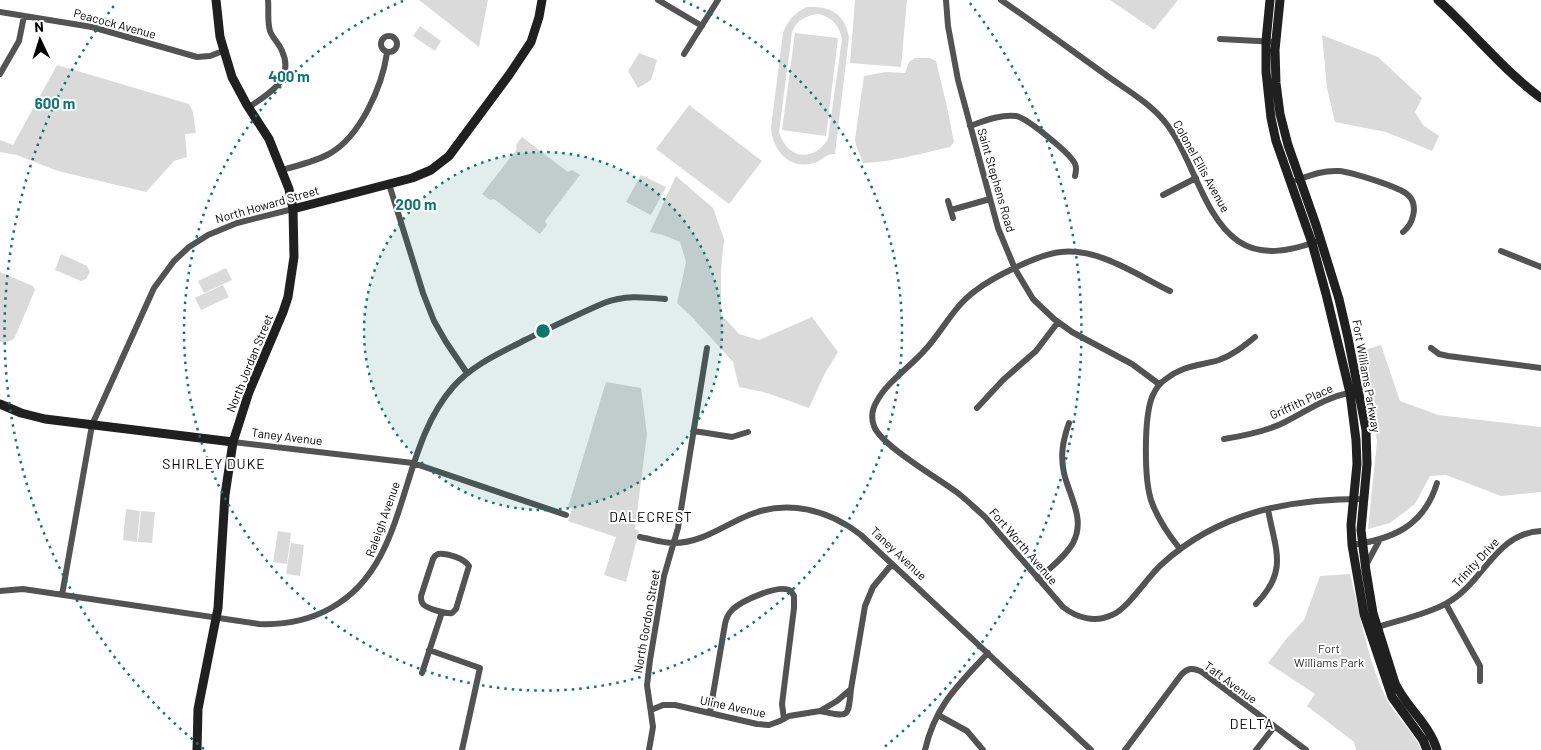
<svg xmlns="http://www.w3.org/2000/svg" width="1541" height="750" viewBox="0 0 1541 750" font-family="Barlow,sans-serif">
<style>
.green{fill:#dadada;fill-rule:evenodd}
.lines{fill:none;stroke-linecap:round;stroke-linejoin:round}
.street{stroke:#535353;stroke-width:6}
.secondary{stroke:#202020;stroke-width:9}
.ring{fill:none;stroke:#0f766e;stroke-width:2.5;stroke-dasharray:2.5 5}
.labels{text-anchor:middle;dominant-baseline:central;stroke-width:4;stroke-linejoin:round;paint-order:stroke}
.street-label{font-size:12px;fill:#000;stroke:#fff}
.park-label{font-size:12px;fill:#313131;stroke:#fff}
.neighbourhood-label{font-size:14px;letter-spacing:1px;fill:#000;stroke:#fff}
.centre{fill:#0f766e;stroke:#fff;stroke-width:2.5}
.ring-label{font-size:15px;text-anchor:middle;font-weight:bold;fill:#0f766e;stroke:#fff;stroke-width:4;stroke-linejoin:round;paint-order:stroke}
</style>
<rect width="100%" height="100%" fill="#fff"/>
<path class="green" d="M419 0H488L479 47Z
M855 0H907L901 67 850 63Z
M1110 0H1178L1154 30Z
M807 7C831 6 844 13 849 37L835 154C826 153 823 160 814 163 789 170 773 151 771 128L783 33C788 20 794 13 807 7ZM818 14C832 17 839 25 842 39L828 139C813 163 787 159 779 132L792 32C797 20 805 16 818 14Z
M420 26 441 41 435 51 413 36Z
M795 33 838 38 826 136 782 130Z
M1322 35 1378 57 1422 98 1415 112 1423 125 1439 136 1432 151 1386 132 1335 122 1327 88Z
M639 53 657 60 651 80 638 88 628 71Z
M915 58H930L936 61 947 107 954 142 950 147C922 153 893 162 863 163L856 145 855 139 864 76 886 72 905 73 909 62Z
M57 65 189 104 193 112 196 133 185 134 187 157 174 161 146 192 58 171 17 155 0 152V140L13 145Z
M689 105 762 161 729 204 656 149Z
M522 137 568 172 572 170 580 175 545 221 547 225 540 234 494 199 490 200 482 194 517 149 516 145Z
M641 175 666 187 651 215 626 202Z
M676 176 713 208 724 239 721 270V314L739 334 759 340 812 317 838 352 825 373 809 408 767 393 739 387 733 362 692 317 677 303 686 262 680 242 663 235 650 232Z
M61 254 87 266 90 272 86 279 81 281 55 270Z
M226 268 232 280 204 293 198 281Z
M0 272 33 286 35 290 14 339 5 343 0 341Z
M223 285 229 297 201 310 195 298Z
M1381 345 1400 401 1438 415 1541 427V492L1501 496 1446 475 1430 476 1415 504 1390 523 1368 529 1377 441 1370 403 1358 352Z
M606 382 641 388 647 434 635 529 639 531 626 582 604 575 616 537 568 521 572 509 568 507Z
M126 509 140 511 137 542 123 540Z
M141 511 155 512 152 543 138 542Z
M278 531 291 533 287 564 273 562Z
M291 543 304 545 300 576 286 574Z
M1350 574C1360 614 1367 658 1385 696 1394 716 1413 729 1421 750H1356L1354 742 1307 706 1315 694 1268 663 1287 638 1304 620 1320 576Z"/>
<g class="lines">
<path class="street" d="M658 0 702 26
M946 0 948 26 958 80 998 228 1015 269 1033 299 1054 319 1072 332 1132 364 1159 384
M1001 0C1036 24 1071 50 1106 75 1125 89 1150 103 1165 122 1192 155 1203 217 1238 241 1261 257 1290 251 1315 242
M0 12 92 27 197 57 210 56 223 51
M381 44a8 8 0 1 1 16 0a8 8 0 1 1-16 0Z
M1220 39 1276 42
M684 54 718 0
M0 74 19 41 24 16
M249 107C269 94 295 79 282 51 279 43 273 39 270 31 267 21 269 10 268 0
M970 126C984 121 1001 114 1016 116 1027 118 1071 154 1075 164 1077 168 1076 172 1075 176
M281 170C297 166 314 162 329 154 360 137 382 87 387 53
M1297 180C1311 175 1324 170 1339 171 1351 172 1400 187 1408 195 1419 205 1413 224 1403 232
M389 184 423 293 434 321 446 342 467 373
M1163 195 1196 178
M948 201 953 218
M951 210 990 199
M1501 251 1541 267
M1170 291C1137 275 1099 248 1061 252 1039 254 993 277 975 291 953 307 942 332 924 351 910 367 886 383 877 401 872 409 871 418 874 426 880 445 941 480 959 494 968 501 976 509 985 517L1063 607C1077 618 1095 623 1112 615 1129 608 1147 577 1162 564 1219 512 1289 499 1363 499
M1431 348 1439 354 1448 356 1541 368
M977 408 1003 380 1036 351 1058 322
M694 431 732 437 748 432
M1224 439C1242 436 1268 431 1285 422 1309 410 1324 398 1352 392
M233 442 413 463 566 515
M640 537C651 539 663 543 674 543 702 543 724 525 749 515 788 499 829 510 861 535L1091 750
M1352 545C1393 539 1424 526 1437 483
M1180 549C1168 534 1157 518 1151 500 1144 478 1144 418 1152 397 1155 390 1159 383 1166 379 1184 365 1199 366 1219 360 1233 355 1244 346 1255 337
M438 554C447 553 464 558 469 566L456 609 452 613C447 614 427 609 423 604 421 602 421 599 421 596L433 559 435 556Z
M1366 565 1379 541
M1038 579C1050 568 1065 557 1073 543 1086 519 1069 496 1064 473 1060 455 1063 440 1069 423
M0 591 23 589 259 624C285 625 308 621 331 608 411 564 396 452 453 387 472 365 500 353 525 340 552 327 578 314 604 303 625 295 643 297 665 299
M62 595 92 425 154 288 174 261 189 247 208 235 237 223 293 209
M1256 604C1289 570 1275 550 1268 509
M1446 604 1480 666V681
M1375 628C1395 621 1429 614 1447 603 1483 584 1495 533 1541 531
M429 650 480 668 462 750
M422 673 442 612
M651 710 663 705H675L757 724 769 725 780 721 789 716 820 711 837 701 851 689 865 606 873 587 892 564
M820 711C849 717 848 719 851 689
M710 712 725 624C726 619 728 614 732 610 741 601 780 583 791 591L794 596V608L782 704 784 719
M938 715 967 731 983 750
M649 750 653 727 647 685 650 660 664 576 678 528 707 348
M925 750C935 706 958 685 988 653
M1125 750 1181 675C1188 667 1194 668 1202 672L1306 750
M1256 750 1274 727"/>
<path class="secondary" d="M1270 0 1266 41V72L1271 118 1276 141 1312 243 1326 294 1350 393 1356 440 1357 464 1351 525 1352 545 1364 614 1392 697 1423 740 1427 750
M1280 0 1275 50 1276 83 1280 114 1288 145 1316 225 1339 299 1348 338 1366 430 1367 464 1361 530 1366 571 1373 613 1395 683C1406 707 1430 725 1437 750
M1438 0C1473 32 1503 70 1541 98
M293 209 412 178 431 170 449 156 509 75 531 42 539 17 542 0
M0 404 21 413 45 419 233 442
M197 750 198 709 218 608 225 495 233 442 249 392 283 312 288 297 294 257 293 209 289 189 269 139 247 105 232 77 220 37 216 0"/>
</g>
<circle cx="543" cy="331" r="179" fill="#0f766e" fill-opacity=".12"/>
<g class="ring">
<circle cx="543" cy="331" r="179"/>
<path d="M683 1A359 359 0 1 1 403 1"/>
<path d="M204 749A538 538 0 0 1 116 3M970 3A538 538 0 0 1 882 749"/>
</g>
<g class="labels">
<g class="street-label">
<text transform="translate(115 23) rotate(15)">Peacock Avenue</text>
<text transform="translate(1202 166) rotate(61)">Colonel Ellis Avenue</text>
<text transform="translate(997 180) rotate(74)">Saint Stephens Road</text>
<text transform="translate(267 204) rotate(-16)">North Howard Street</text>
<text transform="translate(249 363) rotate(-68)">North Jordan Street</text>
<text transform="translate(1367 376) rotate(80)">Fort Williams Parkway</text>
<text transform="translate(1301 401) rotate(-25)">Griffith Place</text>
<text transform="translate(287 436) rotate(7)">Taney Avenue</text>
<text transform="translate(382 519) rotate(-70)">Raleigh Avenue</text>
<text transform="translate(1024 546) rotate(49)">Fort Worth Avenue</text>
<text transform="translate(899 553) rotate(43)">Taney Avenue</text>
<text transform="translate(1475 562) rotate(-47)">Trinity Drive</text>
<text transform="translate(646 621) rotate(-80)">North Gordon Street</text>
<text transform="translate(1231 682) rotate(36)">Taft Avenue</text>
<text transform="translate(733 706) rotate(12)">Uline Avenue</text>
</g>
<g class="park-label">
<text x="1329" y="648">Fort<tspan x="1329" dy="14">Williams Park</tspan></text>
</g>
<g class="neighbourhood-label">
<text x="214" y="463">SHIRLEY DUKE</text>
<text x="651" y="516">DALECREST</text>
<text x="1252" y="723">DELTA</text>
</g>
</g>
<circle cx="543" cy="331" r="8" class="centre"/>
<g class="ring-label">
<text x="289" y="82">400 m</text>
<text x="55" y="109">600 m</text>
<text x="416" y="210">200 m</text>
</g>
<g transform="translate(40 40) rotate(356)" stroke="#ffffff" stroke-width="4" paint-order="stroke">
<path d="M0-4L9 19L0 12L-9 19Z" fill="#000000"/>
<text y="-8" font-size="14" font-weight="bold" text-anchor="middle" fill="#000000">N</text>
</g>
</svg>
